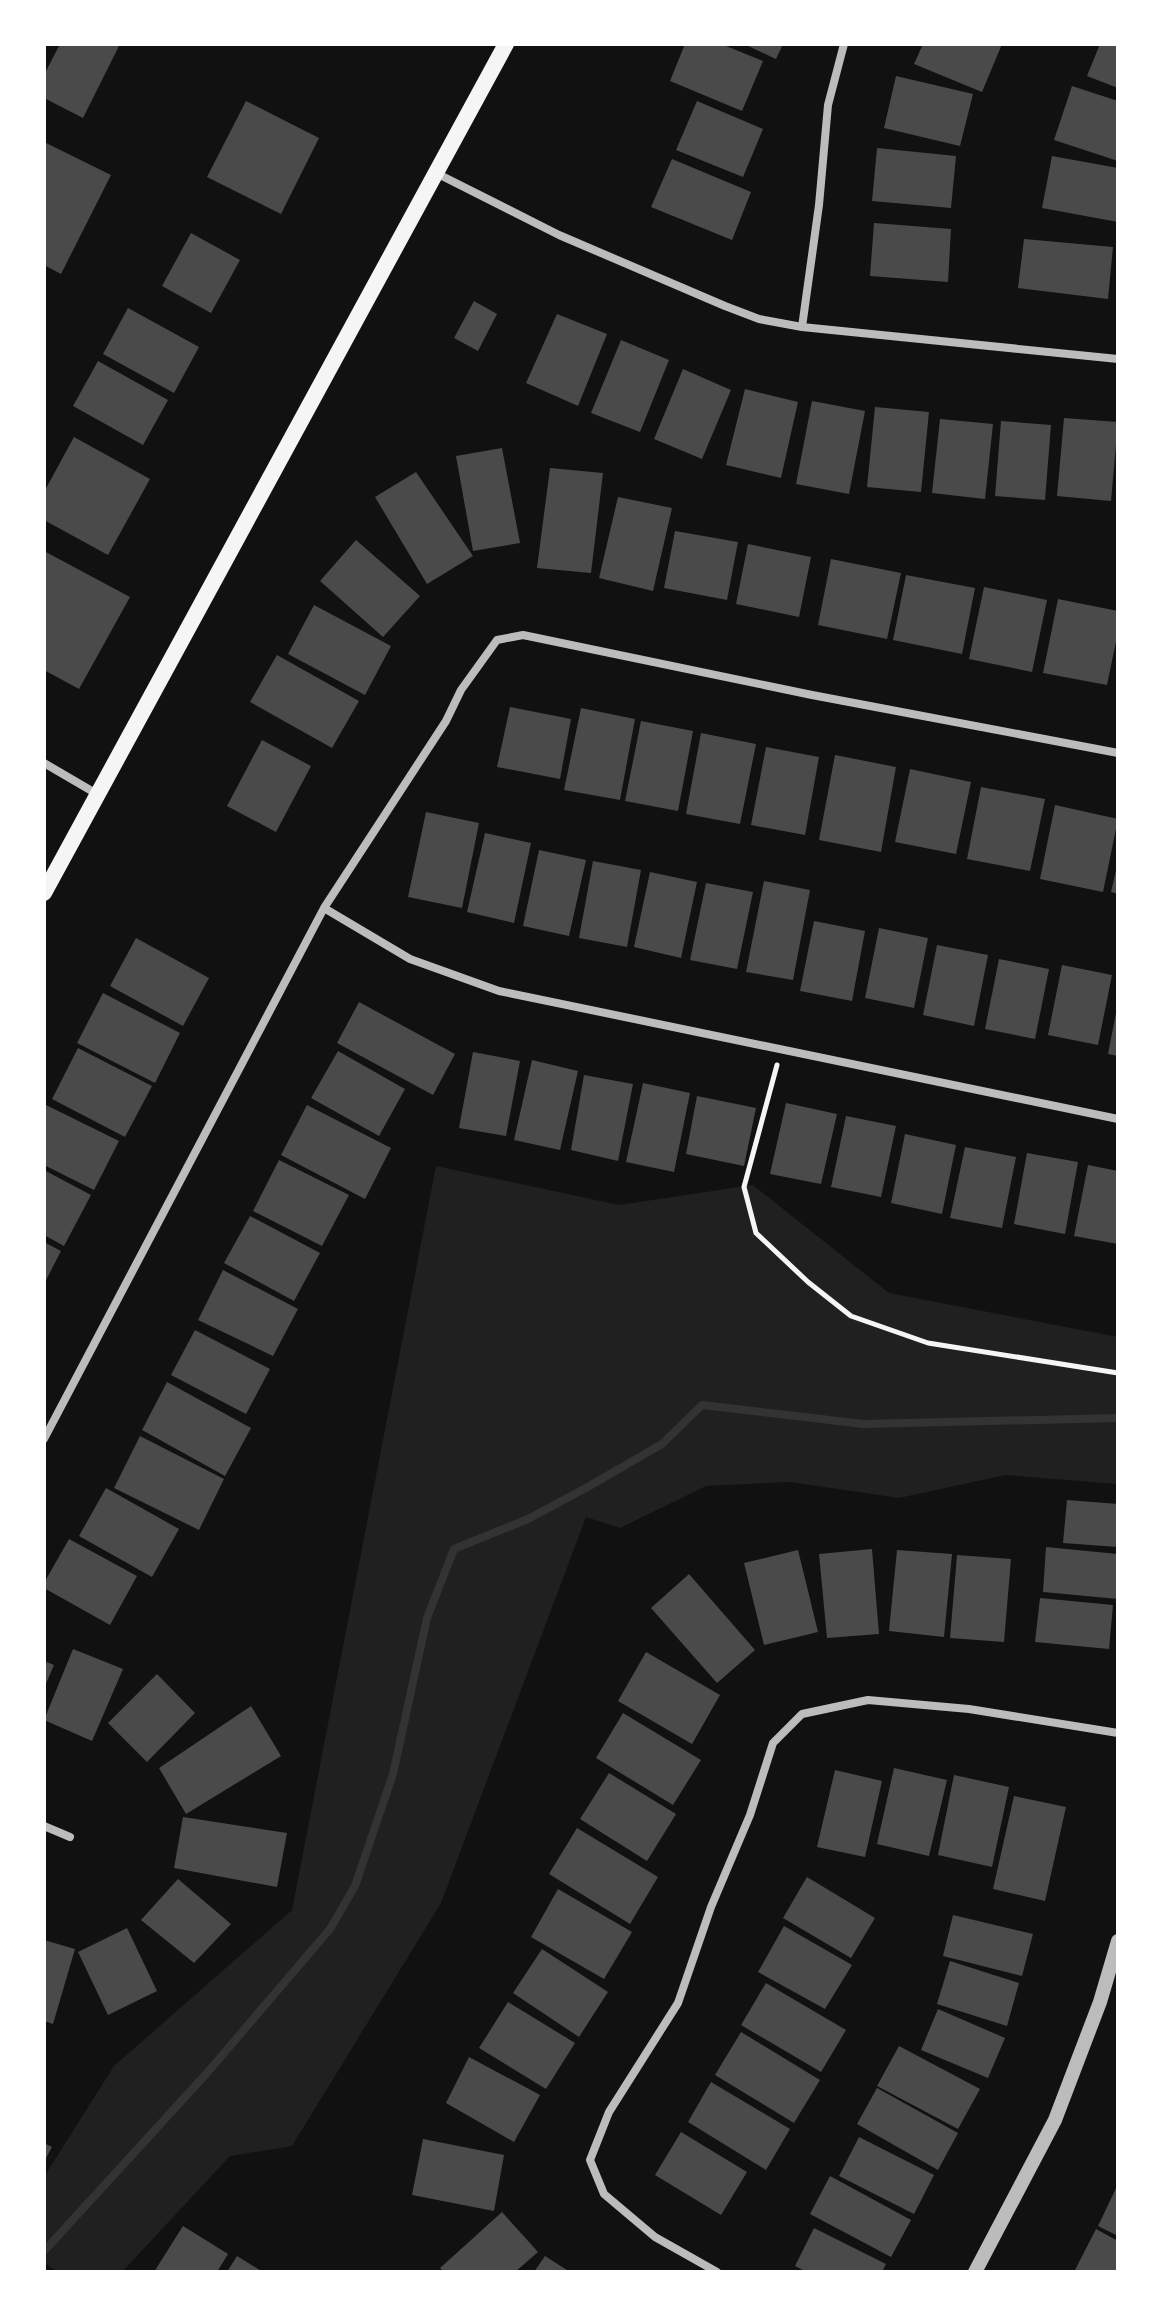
<svg xmlns="http://www.w3.org/2000/svg" width="1162" height="2316" viewBox="0 0 1162 2316" font-family="'Times New Roman',serif">
<style>
.green{fill:#202020}
.lines{fill:none;stroke-linecap:round;stroke-linejoin:round}
.stream{stroke:#333;stroke-width:8}
.building{fill:#4a4a4a}
.path{stroke:#f5f5f5;stroke-width:5}
.minor{stroke:#bcbcbc;stroke-width:8}
.tertiary{stroke:#bcbcbc;stroke-width:14}
.secondary{stroke:#f5f5f5;stroke-width:16}
</style>
<rect width="100%" height="100%" fill="#111"/>
<path class="green" d="M436 1166 619 1205 753 1185 889 1293 1118 1337V1484L1005 1475 899 1498 790 1482 706 1486 620 1528 586 1517 441 1903 292 2146 230 2156 122 2272H59L44 2263V2177L114 2066 292 1910Z"/>
<g class="lines">
<path class="stream" d="M46 2249 207 2073 330 1929 355 1886 393 1774 427 1618 454 1549 528 1519 586 1488 662 1444 702 1405 863 1424 1118 1418"/>
</g>
<path class="building" d="M60 44H120L83 118 44 98V75Z
M685 44H721L763 61 742 111 670 81Z
M744 44H783L776 59Z
M923 44H1002L982 92 914 64Z
M1100 44H1118V88L1087 76Z
M896 76 973 94 960 146 884 128Z
M1072 86 1118 101V161L1054 140Z
M246 101 319 138 281 214 207 177Z
M697 101 763 129 743 177 676 150Z
M44 142 111 175 61 274 44 265Z
M877 148 956 156 951 208 872 201Z
M1052 156 1118 168V222L1042 208Z
M672 159 751 192 732 240 651 207Z
M874 223 951 229 948 282 870 276Z
M191 233 240 260 211 313 162 286Z
M1024 239 1113 247 1108 299 1018 288Z
M474 301 497 314 478 351 454 338Z
M128 308 199 347 174 393 103 354Z
M557 314 607 334 578 406 526 383Z
M621 340 669 360 640 432 591 413Z
M98 361 168 400 143 445 73 406Z
M683 369 731 390 702 459 654 439Z
M745 389 798 402 781 478 726 465Z
M812 401 865 411 849 494 796 484Z
M875 407 929 412 921 492 867 487Z
M1064 418 1118 422 1111 501 1057 496Z
M940 419 993 424 985 499 932 493Z
M1001 421 1051 425 1045 500 995 496Z
M74 437 150 479 108 555 44 520V492Z
M502 448 520 543 473 551 456 456Z
M550 468 603 473 591 573 537 568Z
M416 472 473 556 427 584 375 497Z
M618 497 672 508 653 591 599 578Z
M675 531 738 542 727 600 664 588Z
M356 540 420 596 383 637 320 581Z
M748 544 811 557 799 617 736 604Z
M44 551 130 597 79 689 44 670Z
M831 559 901 573 887 639 818 625Z
M906 575 975 588 962 654 893 640Z
M984 587 1047 600 1032 672 969 659Z
M1058 599 1118 611V632L1107 685 1043 673Z
M314 605 391 646 365 695 288 654Z
M277 655 359 701 332 748 250 702Z
M510 707 571 719 560 779 497 767Z
M581 708 635 719 620 800 564 790Z
M641 721 693 731 678 811 625 801Z
M701 733 756 744 740 824 686 814Z
M262 740 311 766 276 832 227 806Z
M766 747 819 757 805 835 751 825Z
M835 755 896 767 881 852 819 840Z
M910 769 971 782 956 854 895 842Z
M981 787 1045 799 1030 871 967 859Z
M1055 805 1118 819 1103 892 1040 879Z
M426 812 479 823 462 908 408 897Z
M485 833 531 843 514 923 467 912Z
M539 850 586 860 569 936 523 926Z
M593 861 641 870 627 947 579 938Z
M1117 866H1118V894L1111 892Z
M650 872 697 882 681 958 634 947Z
M764 881 810 890 793 980 746 972Z
M706 883 753 892 737 969 690 960Z
M814 921 865 931 852 1001 800 991Z
M879 928 928 938 914 1008 865 998Z
M136 938 209 978 183 1026 110 986Z
M937 945 988 955 974 1026 923 1015Z
M999 959 1049 969 1035 1039 985 1029Z
M1062 965 1112 975 1098 1045 1048 1035Z
M103 993 180 1033 155 1083 77 1043Z
M359 1002 455 1054 433 1095 337 1043Z
M1117 1008 1118 1009V1056L1108 1054Z
M78 1048 152 1086 125 1137 52 1099Z
M338 1051 405 1089 379 1136 311 1098Z
M473 1052 520 1061 506 1136 459 1128Z
M532 1060 578 1071 560 1150 514 1140Z
M584 1075 633 1084 618 1161 571 1150Z
M643 1083 690 1093 674 1172 626 1162Z
M697 1096 756 1108 744 1166 686 1154Z
M786 1103 837 1114 821 1184 770 1174Z
M44 1104 119 1141 94 1190 44 1165Z
M307 1105 391 1148 365 1199 281 1155Z
M846 1116 896 1126 881 1197 831 1187Z
M905 1134 956 1145 942 1214 891 1203Z
M965 1147 1016 1157 1002 1228 950 1218Z
M1027 1153 1078 1162 1065 1234 1014 1224Z
M279 1160 349 1195 322 1246 253 1211Z
M1088 1165 1118 1171V1244L1074 1236Z
M44 1170 91 1195 64 1246 44 1235Z
M250 1216 320 1253 294 1301 224 1263Z
M44 1242 61 1251 44 1284Z
M223 1270 298 1309 273 1356 198 1320Z
M195 1330 270 1369 246 1414 171 1375Z
M167 1382 251 1428 225 1476 142 1430Z
M140 1436 224 1479 199 1530 114 1488Z
M106 1488 179 1529 152 1577 79 1536Z
M1067 1500 1118 1504V1547L1063 1543Z
M69 1539 137 1576 110 1625 44 1588V1583Z
M1046 1547 1118 1554V1599L1043 1592Z
M872 1549 879 1634 827 1638 819 1554Z
M798 1550 818 1632 764 1645 744 1563Z
M897 1550 952 1554 944 1637 889 1631Z
M957 1555 1011 1559 1004 1642 950 1638Z
M689 1574 755 1650 717 1683 651 1608Z
M1040 1598 1113 1605 1109 1649 1035 1642Z
M73 1649 123 1669 92 1741 44 1720Z
M646 1652 720 1695 692 1744 618 1701Z
M44 1661 54 1665 44 1688Z
M157 1674 195 1713 147 1762 108 1723Z
M251 1706 281 1756 186 1814 159 1768Z
M623 1713 701 1760 673 1805 596 1758Z
M894 1768 947 1780 929 1856 877 1844Z
M835 1770 882 1781 865 1857 817 1847Z
M609 1773 676 1814 647 1861 580 1819Z
M954 1775 1009 1787 992 1867 938 1855Z
M1014 1796 1066 1807 1045 1901 993 1889Z
M183 1817 287 1833 277 1887 174 1868Z
M577 1828 658 1877 630 1924 549 1874Z
M807 1877 875 1918 851 1958 783 1918Z
M178 1879 231 1924 194 1963 141 1920Z
M558 1889 632 1932 604 1979 531 1937Z
M953 1915 1033 1934 1022 1976 943 1956Z
M784 1926 852 1965 825 2009 758 1972Z
M127 1928 157 1991 108 2015 78 1952Z
M44 1940 75 1949 53 2024 44 2021Z
M542 1949 608 1992 579 2037 513 1993Z
M950 1961 1019 1983 1007 2026 937 2004Z
M766 1983 846 2030 821 2072 741 2025Z
M508 2002 575 2043 546 2089 479 2048Z
M938 2009 1005 2038 988 2078 921 2050Z
M741 2032 820 2080 794 2123 715 2075Z
M899 2046 980 2089 958 2129 877 2086Z
M469 2057 540 2095 514 2142 446 2103Z
M711 2082 790 2129 766 2170 688 2122Z
M877 2088 958 2133 938 2170 857 2124Z
M681 2132 747 2172 721 2215 655 2175Z
M859 2137 934 2175 914 2214 839 2176Z
M423 2139 504 2155 494 2211 412 2195Z
M44 2143 52 2147 44 2162Z
M830 2176 911 2220 891 2257 810 2214Z
M1118 2184V2236L1098 2226Z
M502 2212 538 2252 515 2272H444L440 2268Z
M183 2226 228 2254 217 2272H154Z
M814 2228 886 2264 882 2272H807L795 2266Z
M1096 2229 1118 2241V2272L1075 2270Z
M237 2256 263 2272H227Z
M545 2256 570 2272H534Z"/>
<g class="lines">
<path class="path" d="M777 1065 744 1187 756 1233 808 1282 851 1316 928 1343 1118 1373"/>
<path class="minor" d="M436 173 559 235 725 306 759 319 802 327 1118 359
M802 327 819 205 828 105 844 44
M44 763 97 794
M324 908 410 959 499 991 1118 1119
M44 1439 324 908 446 721 461 690 497 640 523 635 812 695 1118 753
M44 1826 70 1837
M717 2272 655 2237 604 2194 590 2160 609 2112 678 2003 711 1907 750 1815 773 1743 802 1714 868 1700 969 1709 1118 1733"/>
<path class="tertiary" d="M975 2272 1055 2120 1100 2002 1118 1941"/>
<path class="secondary" d="M44 893 506 44"/>
</g>
<rect width="1162" height="2316" fill="none" stroke="#ffffff" stroke-width="92"/>
</svg>
